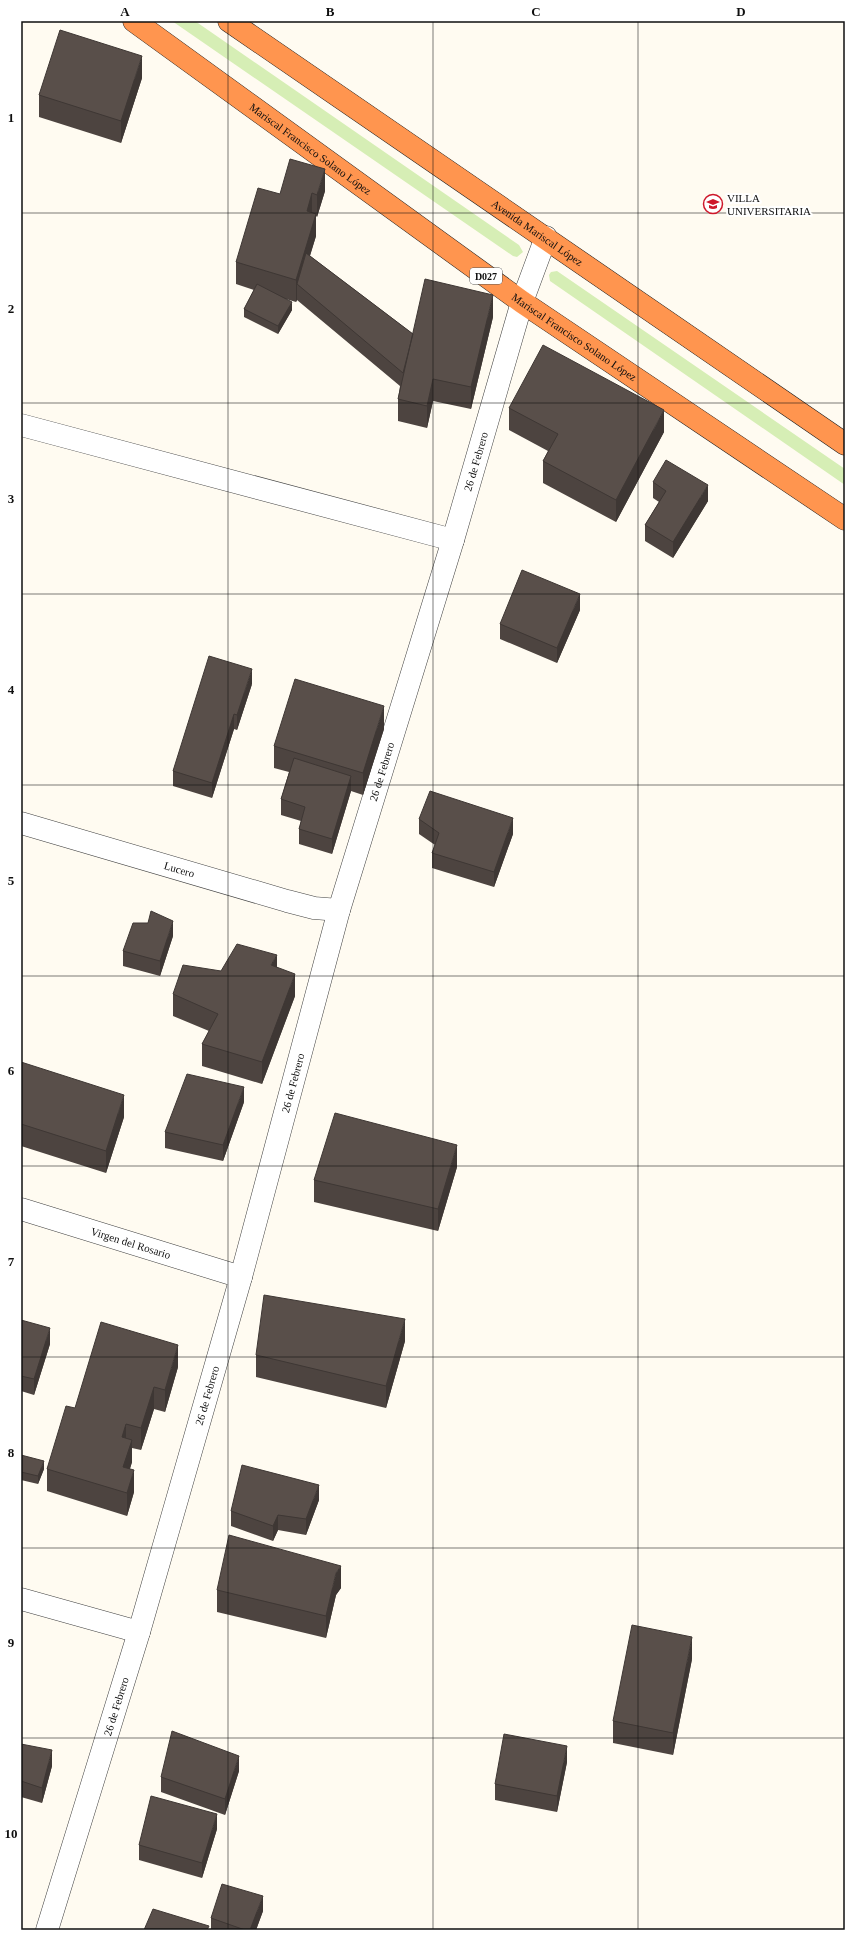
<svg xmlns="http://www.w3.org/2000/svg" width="866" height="1951" viewBox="0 0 866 1951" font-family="'Times New Roman',serif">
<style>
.green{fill:#d6eeb5}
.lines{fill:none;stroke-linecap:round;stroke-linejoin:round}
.street-casing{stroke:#424242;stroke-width:23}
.highway-casing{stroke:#202020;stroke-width:23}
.street{stroke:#fff;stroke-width:22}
.highway{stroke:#ff954f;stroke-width:22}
.wall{fill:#4d4440}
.shaded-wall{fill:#3e3734}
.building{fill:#594f4a;stroke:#3e3734}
.grid{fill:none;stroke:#0f0f0f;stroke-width:1;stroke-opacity:0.55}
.labels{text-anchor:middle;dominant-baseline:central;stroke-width:4;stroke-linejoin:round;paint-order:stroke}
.shield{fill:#fff;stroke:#575757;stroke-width:1}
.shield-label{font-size:10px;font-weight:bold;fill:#0f0f0f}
.street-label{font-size:11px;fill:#0f0f0f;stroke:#fff}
.poi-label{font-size:11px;fill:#0f0f0f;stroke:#fff;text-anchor:start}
.neatline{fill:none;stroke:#0f0f0f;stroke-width:1.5}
.grid-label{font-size:13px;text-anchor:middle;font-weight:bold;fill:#0f0f0f}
</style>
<rect width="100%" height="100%" fill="#fffbf1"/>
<path class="green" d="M172 21H195L519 245 523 252 517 257 513 256Z
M557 271 845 469V485L550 281 549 275 551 272Z"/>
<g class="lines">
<defs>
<g id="street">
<path d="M21 425 453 540"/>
<path id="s1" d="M21 823 287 901 314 908 339 910"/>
<path id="s2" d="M21 1209 241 1277"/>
<path d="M21 1599 139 1632"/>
<path id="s3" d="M47 1930 139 1632 241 1277 339 910 453 540 522 302 546 237"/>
</g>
<g id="highway">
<path id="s4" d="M134 21 522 302 845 519"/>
<path id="s5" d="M229 21 845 444"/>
</g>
</defs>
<use href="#street" class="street-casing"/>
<use href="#highway" class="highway-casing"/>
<use href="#street" class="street"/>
<use href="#highway" class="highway"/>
</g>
<path class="wall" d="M142 78 121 143 39 117V95Z
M325 191 317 217 316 216V236L310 256 413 334 493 317 471 409 433 401 427 428 398 421V399L400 386 297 300 296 302 286 299 292 310 278 334 244 317V309L254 290 236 284V262L280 194Z
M509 408 664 432 616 522 543 483V461L548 451 509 430Z
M653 482 708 501 673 558 645 541V525L659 502 653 498Z
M580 610 557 663 500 639V624Z
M252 684 237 730 234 729 212 798 173 786V771Z
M384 729 363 795 351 791 332 854 299 844V829L301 821 281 815V799L289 772 274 768V746Z
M419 819 513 834 494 887 432 868V853L435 845 419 834Z
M173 936 160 976 123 966V951Z
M277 968 295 996 262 1084 202 1066V1044L209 1031 173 1016V994L221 971Z
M21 1062 124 1117 106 1173 21 1146Z
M244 1102 223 1161 165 1148V1132Z
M457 1167 438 1231 314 1202V1180Z
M21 1320 50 1344 34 1395 21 1391Z
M405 1341 386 1408 256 1377V1355Z
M178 1367 165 1412 154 1409 141 1450 132 1448V1462L130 1469 134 1492 127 1516 47 1491V1469L75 1408Z
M21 1455 44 1469 38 1484 21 1480Z
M319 1500 306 1535 278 1530 273 1541 231 1526V1511Z
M341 1588 336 1595 326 1638 217 1612V1590Z
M692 1659 673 1755 613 1743V1721Z
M21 1744 52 1766 42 1803 21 1797Z
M567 1762 557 1812 495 1800V1784Z
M239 1771 225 1815 161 1792V1777Z
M217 1829 202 1878 139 1860V1845Z
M263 1911 256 1930H211V1918Z"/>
<path class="shaded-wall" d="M142 56V78L121 143V121Z
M325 169V191L317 217V195Z
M312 193V215L307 211Z
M316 214V236L300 287 297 284V300L296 302V280Z
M493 295V317L471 409V387Z
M292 302V310L278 334V326Z
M433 379V401L427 428V406Z
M664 410V432L616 522V500Z
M708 485V501L673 558V542Z
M580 594V610L557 663V648Z
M252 669V684L237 730V715Z
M384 706V729L363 795V773Z
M234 714V729L212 798V783Z
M351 776V791L332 854V839Z
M513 818V834L494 887V872Z
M173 921V936L160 976V961Z
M277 955V977L271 965Z
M295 974V996L262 1084V1062Z
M244 1087V1102L223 1161V1145Z
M124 1095V1117L106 1173V1151Z
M457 1145V1167L438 1231V1209Z
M405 1319V1341L386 1408V1386Z
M50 1328V1344L34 1395V1379Z
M178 1345V1367L165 1412V1390Z
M154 1387V1409L141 1450V1428Z
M126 1424V1446L122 1437Z
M132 1440V1462L123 1489V1467Z
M44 1461V1469L38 1484V1476Z
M134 1470V1492L127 1516V1493Z
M319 1485V1500L306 1535V1519Z
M278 1515V1530L273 1541V1526Z
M341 1566V1588L336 1595 326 1638V1616L336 1573Z
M692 1637V1659L673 1755V1733Z
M567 1746V1762L557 1812V1796Z
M52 1750V1766L42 1803V1788Z
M239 1756V1771L225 1815V1799Z
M217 1814V1829L202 1878V1863Z
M263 1896V1911L256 1930H250Z"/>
<path class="building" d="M60 30 142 56 121 121 39 95Z
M290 159 325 169 317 195 312 193 307 211 316 214 296 280 236 262 258 188 280 194Z
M306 253 413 334 403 373 297 284Z
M425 279 493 295 471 387 433 379 427 406 398 399Z
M257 284 292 302 278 326 244 309Z
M543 345 664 410 616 500 543 461 558 434 509 408Z
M666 460 708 485 673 542 645 525 666 491 653 482Z
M522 570 580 594 557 648 500 624Z
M209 656 252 669 237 715 234 714 212 783 173 771Z
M295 679 384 706 363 773 274 746Z
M294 758 351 776 332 839 299 829 305 807 281 799Z
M430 791 513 818 494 872 432 853 439 833 419 819Z
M151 911 173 921 160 961 123 951 133 923H148Z
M237 944 277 955 271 965 295 974 262 1062 202 1044 218 1014 173 994 183 965 221 971Z
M21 1062 124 1095 106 1151 21 1124Z
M187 1074 244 1087 223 1145 165 1132Z
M335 1113 457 1145 438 1209 314 1180Z
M264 1295 405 1319 386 1386 256 1355Z
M21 1320 50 1328 34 1379 21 1376Z
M101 1322 178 1345 165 1390 154 1387 141 1428 126 1424 122 1437 132 1440 123 1467 134 1470 127 1493 47 1469 66 1406 75 1408Z
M21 1455 44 1461 38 1476 21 1472Z
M242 1465 319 1485 306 1519 278 1515 273 1526 231 1511Z
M229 1535 341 1566 336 1573 326 1616 217 1590Z
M632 1625 692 1637 673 1733 613 1721Z
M172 1731 239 1756 225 1799 161 1777Z
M504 1734 567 1746 557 1796 495 1784Z
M21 1744 52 1750 42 1788 21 1781Z
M151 1796 217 1814 202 1863 139 1845Z
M222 1884 263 1896 250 1930H245L211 1918Z
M153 1909 209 1926 207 1930H144Z"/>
<path class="grid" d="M228 21V1930M433 21V1930M638 21V1930M21 213H845M21 403H845M21 594H845M21 785H845M21 976H845M21 1166H845M21 1357H845M21 1548H845M21 1738H845"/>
<defs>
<symbol id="university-ring" viewBox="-11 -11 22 22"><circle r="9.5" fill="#fff" stroke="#ce172a" stroke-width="1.5"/><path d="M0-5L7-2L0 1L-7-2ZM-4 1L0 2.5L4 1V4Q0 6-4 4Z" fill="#ce172a"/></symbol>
</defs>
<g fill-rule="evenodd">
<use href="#university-ring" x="702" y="193" width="22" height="22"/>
</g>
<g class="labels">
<rect class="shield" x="470" y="268" width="32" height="16" rx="3"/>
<g class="shield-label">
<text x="486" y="276">D027</text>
</g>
<g class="street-label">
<text stroke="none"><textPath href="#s4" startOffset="218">Mariscal Francisco Solano López</textPath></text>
<text stroke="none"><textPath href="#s5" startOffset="374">Avenida Mariscal López</textPath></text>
<text stroke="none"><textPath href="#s4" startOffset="542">Mariscal Francisco Solano López</textPath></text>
<text stroke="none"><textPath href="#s3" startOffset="1530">26 de Febrero</textPath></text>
<text stroke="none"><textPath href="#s3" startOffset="1206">26 de Febrero</textPath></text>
<text stroke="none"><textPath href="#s1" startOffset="165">Lucero</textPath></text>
<text stroke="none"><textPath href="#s3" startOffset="882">26 de Febrero</textPath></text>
<text stroke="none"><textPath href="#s2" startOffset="115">Virgen del Rosario</textPath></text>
<text stroke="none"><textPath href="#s3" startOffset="558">26 de Febrero</textPath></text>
<text stroke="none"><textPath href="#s3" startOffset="234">26 de Febrero</textPath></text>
</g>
<g class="poi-label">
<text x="727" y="198">VILLA<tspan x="727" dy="13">UNIVERSITARIA</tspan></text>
</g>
</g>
<rect width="866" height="1951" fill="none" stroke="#ffffff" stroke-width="44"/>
<rect x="22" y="22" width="822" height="1907" class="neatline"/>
<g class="grid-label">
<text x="125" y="16">A</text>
<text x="330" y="16">B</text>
<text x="536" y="16">C</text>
<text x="741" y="16">D</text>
<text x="11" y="122">1</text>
<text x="11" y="313">2</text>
<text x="11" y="503">3</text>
<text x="11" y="694">4</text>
<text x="11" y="885">5</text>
<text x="11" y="1075">6</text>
<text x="11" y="1266">7</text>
<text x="11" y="1457">8</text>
<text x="11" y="1647">9</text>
<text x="11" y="1838">10</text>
</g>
</svg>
